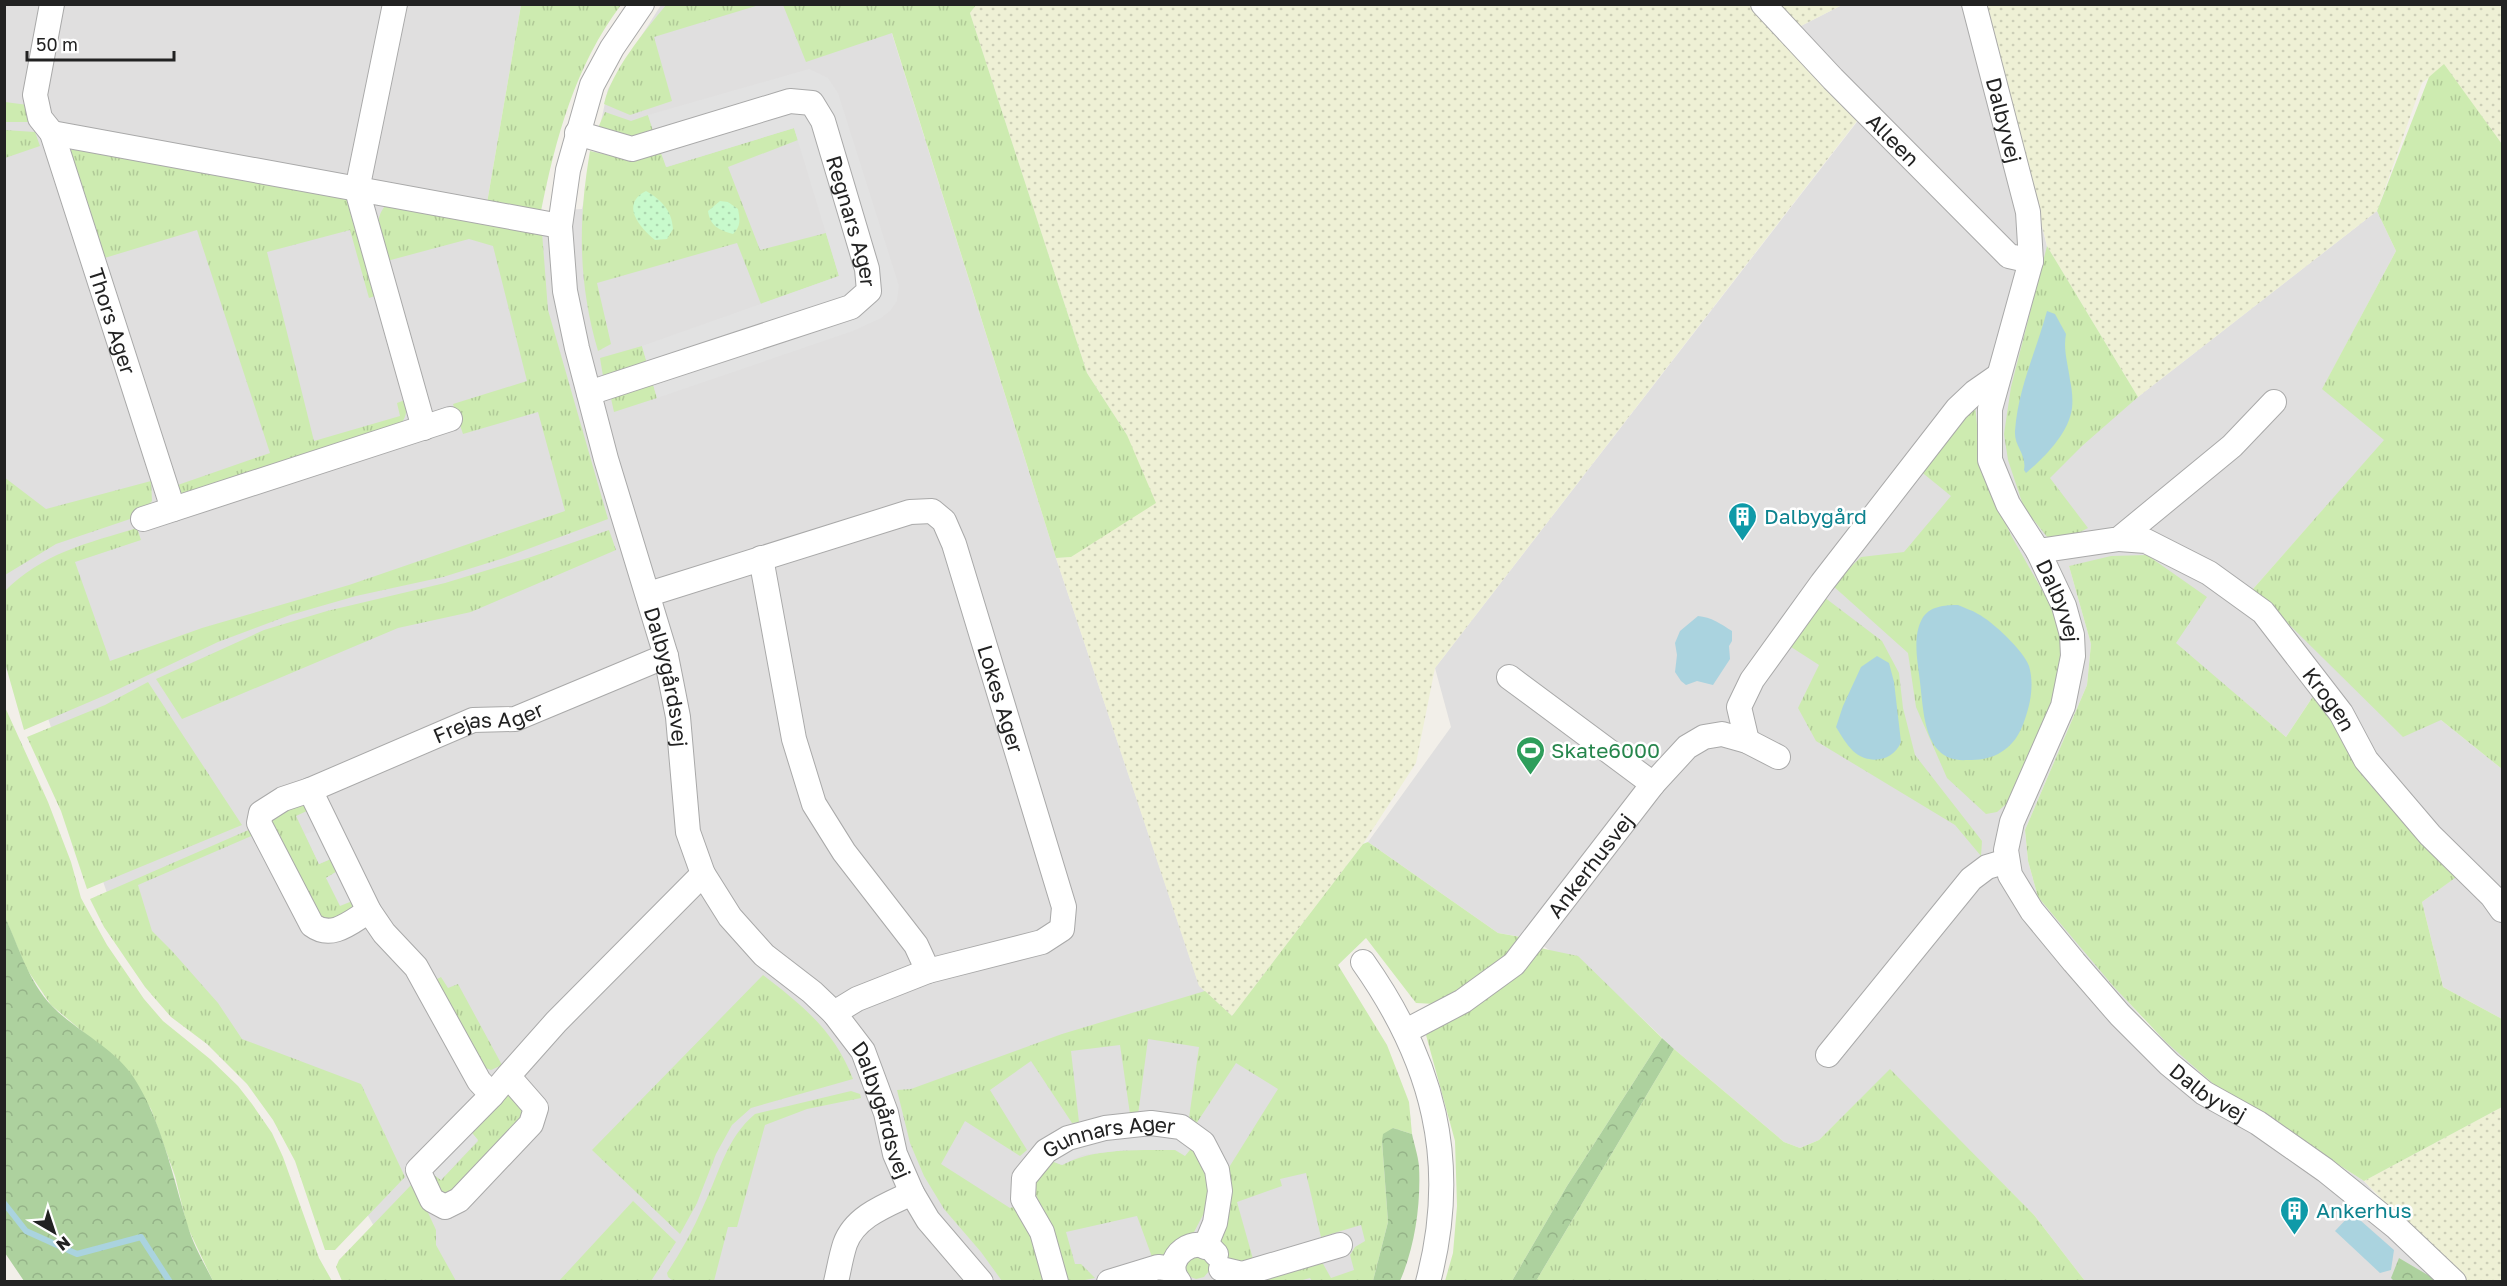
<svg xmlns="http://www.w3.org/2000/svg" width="2507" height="1286" viewBox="0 0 2507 1286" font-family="'Golos Text',sans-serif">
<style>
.residential{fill:#e0dfdf}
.farmland{fill:url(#farmland-dots)}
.grass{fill:url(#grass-tufts)}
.forest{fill:url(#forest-crowns)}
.park{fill:url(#park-dots)}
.parking{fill:#e2e2e2}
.water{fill:#aad3df}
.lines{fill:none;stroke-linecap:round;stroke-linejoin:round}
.stream{stroke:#aad3df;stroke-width:6}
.minor-casing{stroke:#a9a9a9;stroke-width:26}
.minor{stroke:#fff;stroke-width:24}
.labels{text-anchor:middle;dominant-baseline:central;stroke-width:5;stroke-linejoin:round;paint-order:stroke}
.street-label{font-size:21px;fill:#222;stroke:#fff}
.culture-label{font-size:21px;fill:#0d838f;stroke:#fff;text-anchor:start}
.leisure-label{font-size:21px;fill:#27864d;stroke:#fff;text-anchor:start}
</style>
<defs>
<pattern id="farmland-dots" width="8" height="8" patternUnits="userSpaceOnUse" patternTransform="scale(1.5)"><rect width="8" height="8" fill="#eef0d5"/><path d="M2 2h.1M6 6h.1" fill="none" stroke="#ccceb7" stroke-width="1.8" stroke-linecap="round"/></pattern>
<pattern id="grass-tufts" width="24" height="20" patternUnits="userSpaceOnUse" patternTransform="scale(1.5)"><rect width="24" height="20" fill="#cdebb0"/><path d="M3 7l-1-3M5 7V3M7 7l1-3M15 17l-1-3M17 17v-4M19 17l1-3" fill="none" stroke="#b0c997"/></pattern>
<pattern id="forest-crowns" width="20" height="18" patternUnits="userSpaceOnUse" patternTransform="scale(1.5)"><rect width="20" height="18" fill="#add19e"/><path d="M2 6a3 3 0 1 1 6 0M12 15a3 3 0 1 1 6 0" fill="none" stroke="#95b388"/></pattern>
<pattern id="park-dots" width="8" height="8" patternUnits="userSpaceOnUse" patternTransform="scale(1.5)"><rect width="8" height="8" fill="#c8facc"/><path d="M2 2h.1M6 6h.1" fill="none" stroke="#acd6af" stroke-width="1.8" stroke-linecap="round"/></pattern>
</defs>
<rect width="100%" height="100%" fill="#f2efe9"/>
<path class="residential" d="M4 5H521L487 203 541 211 582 209 608 89 661 5H883L1056 558 1199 985 1382 1141 1373 1281H406L353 1190 108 896 5 591Z
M1842 5H1987L2090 420 2138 397 2377 211 2396 251 2323 388 2385 440 2253 589 2441 720 2502 769V1019L2443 987 2422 902 2458 875 2316 692 2286 737 2175 643 2069 566 2091 644 2087 685 2025 830 2028 861 2038 897 2148 1025 2217 1087 2364 1181 2433 1260 2441 1281H2085L2034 1215 1890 1070 1819 1140 1800 1148 1784 1142 1674 1049 1623 1000 1533 939 1498 933 1368 842 1451 727 1435 668 1860 118 1797 28Z"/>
<path class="farmland" d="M976 4 1749 5 1860 117 1435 668 1416 763 1363 844 1232 1016 1199 986 1056 558 1071 557 1127 435 1087 373 970 13Z
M1775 5H1842L1797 28Z
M1987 5H2502V144L2444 65 2422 83 2377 211 2138 397 2047 246Z
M2502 1107V1281H2463L2364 1181Z"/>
<path class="grass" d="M521 5H621C575 66 556 137 541 211L487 203Z
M666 5H759L654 37 672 101 630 115 604 104C612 70 644 32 666 5Z
M783 5H976L970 13 1087 373 1127 435 1156 503 1071 557 1056 558 892 33 806 62Z
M2444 64 2502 144V769L2441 720 2403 737 2253 589 2384 440 2322 389 2396 251 2377 211 2429 77Z
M5 102 28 105 33 122H5Z
M605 112 631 121 648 115 654 134 641 139 598 128Z
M794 128 798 140 728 167 760 250 826 233 839 276 761 304 737 243 597 283 611 344 598 351C578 282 578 221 590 151L629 160 660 151 667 167Z
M5 130 35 132 40 146 5 158Z
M75 148 343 194 351 200 378 295 369 298 350 230 267 252 314 441 400 416 397 403 405 400C407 411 407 416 400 425L189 494 177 493 172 487 270 453 197 230 98 260 68 152Z
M385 206 542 232 548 310 608 519 504 558 443 577 356 596 290 615 218 642 108 694 24 730 5 663 4 592C42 553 88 543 137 528L141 540 75 562 110 661 202 628 349 585 565 511 538 412 463 434 453 404 527 381 493 246 469 239 387 261C382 242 371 223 385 206Z
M2047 246 2138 397 2082 446 2050 478 2088 528 2067 539 2048 538 2024 508 2008 460 2004 434 2011 387Z
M642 346 647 363 603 376 600 358Z
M652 381 657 398 614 412 610 394Z
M1975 405 1982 474 2012 537 2055 613 2065 651 2062 688 2011 800 1997 812 1986 814 1947 778 1916 707 1908 653 1832 585 1861 557 1904 552 1951 496 1919 470Z
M4 477 46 509 151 481 152 501 136 517 56 544 5 575Z
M609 530 616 550 471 612 398 628 182 719 156 679 264 630 327 611 445 583 531 557Z
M2147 555 2207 597 2176 643 2286 737 2316 692 2459 875 2422 902 2443 987 2502 1019V1107L2364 1181 2217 1087 2167 1043 2114 987 2038 897 2028 861 2025 830 2087 685 2091 644 2069 566 2111 556Z
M1824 597 1882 641 1899 673 1903 708 1915 755 1982 841 1981 856 1955 825 1816 741 1798 708 1819 665 1788 645Z
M148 682 242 825 87 889 61 811 27 737 105 705Z
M4 705 48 802 71 862 81 898 107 945 144 999 163 1021 210 1059 238 1086 252 1104 272 1133 283 1157 319 1258 332 1281H213L187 1226 175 1176 151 1109 120 1063 51 1005 26 968 5 917Z
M303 804 309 810 296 816 319 864 333 858 341 869 326 878 355 900 354 908 346 918 321 923 269 831 274 812Z
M253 828 256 834 138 885 152 931 172 951 218 1003 242 1039 361 1084 405 1177 335 1250H325L295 1161 273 1120 247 1084 207 1044 171 1017 145 987 104 927 90 899Z
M1368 842 1498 933 1526 938 1490 969 1435 1004 1416 1003 1366 938 1338 965 1387 1045 1409 1102 1412 1134 1393 1128 1382 1141 1388 1222 1373 1281H1312L1310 1278 1299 1281H1247L1322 1262 1331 1278 1354 1270 1350 1255 1355 1247 1365 1241 1361 1225 1321 1237 1306 1173 1280 1179 1282 1186 1237 1202 1253 1259 1240 1263 1230 1260 1220 1247 1216 1234 1228 1169 1278 1089 1236 1063 1196 1124 1189 1118 1199 1047 1148 1039 1138 1115 1130 1114 1120 1045 1071 1051 1079 1122 1072 1123 1031 1061 990 1090 1027 1150 1020 1156 965 1121 941 1164 1010 1208 1021 1205 1047 1281H1002L981 1252 944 1209 924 1176 910 1143 897 1090 911 1089 1062 1034 1205 991 1232 1016 1363 844Z
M1540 948 1578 956 1662 1038 1567 1186 1512 1281H1445L1453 1253 1457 1206 1455 1141 1426 1035Z
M763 975C803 1006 834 1030 853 1079L751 1108 732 1125 716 1154 697 1203 680 1234 592 1150Z
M441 977 448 988 458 984 502 1065 491 1070 480 1066 435 980Z
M1674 1049 1784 1142 1800 1148 1819 1140 1890 1069 2034 1215 2085 1281H1536Z
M851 1091 860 1094 861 1098 807 1109 765 1125 737 1227H728L714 1281H673L668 1277 667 1273C681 1252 693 1230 703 1207 719 1174 726 1138 755 1114Z
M509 1095 517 1098 525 1114 457 1193 437 1194 430 1172 441 1180 478 1141 468 1128 496 1099Z
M1194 1145 1210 1171 1209 1196 1204 1213 1192 1236 1167 1254 1152 1257 1137 1216 1066 1232 1075 1264H1081L1095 1278 1080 1281 1069 1280C1059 1268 1061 1255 1057 1240 1052 1219 1036 1204 1033 1183L1049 1160 1062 1165C1108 1142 1148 1156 1194 1145Z
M414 1182 436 1230V1245L456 1281H342L336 1267 339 1260Z
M633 1201 676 1242 651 1281H559Z
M1197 1253 1210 1263 1209 1271 1204 1277 1196 1279 1188 1276 1184 1263Z"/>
<path class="forest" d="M5 917C19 947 28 981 52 1006 76 1031 115 1048 134 1078 162 1122 172 1174 187 1223 192 1243 204 1263 213 1281H24L5 1253Z
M1662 1038 1674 1049 1536 1281H1512L1567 1186Z
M1393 1128 1412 1134C1414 1144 1418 1155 1419 1166 1421 1204 1415 1247 1400 1281H1373L1388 1222 1382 1141 1383 1134Z
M2399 1258 2438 1281H2394L2391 1278Z"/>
<path class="park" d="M646 191C662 200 672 211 673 229L667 239 655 240C639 227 620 204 646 191Z
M720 201 728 202 738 209C740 220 741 226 733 234 719 230 710 226 708 211Z"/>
<path class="parking" d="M809 69 828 78 838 93 899 286 897 301 890 311 881 318 853 331 657 398 642 346 839 276 794 128 666 167 648 115Z
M319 830 333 858 319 864 305 834Z
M341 869 355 900 340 906 326 878Z
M468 1128 478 1140 441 1180 430 1172Z
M1159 1132 1194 1145 1185 1156 1175 1150H1125L1082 1155 1062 1165 1049 1160 1083 1140Z"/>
<path class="water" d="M2047 311 2055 314 2066 334C2063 350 2068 364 2070 380 2072 389 2073 400 2072 408 2069 433 2044 458 2026 473L2024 470C2027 454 2014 447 2015 431 2018 388 2036 352 2047 311Z
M1958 605C1964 608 1972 610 1978 614 1992 621 2024 651 2029 666 2034 683 2031 702 2025 719 2020 734 2013 746 1998 754 1988 759 1979 760 1967 760 1924 763 1924 714 1920 682 1918 663 1912 637 1922 619 1929 606 1945 605 1958 605Z
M1698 616C1711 617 1721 624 1732 631V641L1729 646 1730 659 1713 685 1697 681 1686 685 1681 681 1675 672 1677 655 1675 643 1680 631Z
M1877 656 1889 663 1894 682 1901 742C1893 762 1868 765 1853 751 1846 744 1841 735 1836 727L1843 706 1861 667Z
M2352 1213 2394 1250 2391 1270 2380 1273 2335 1231Z"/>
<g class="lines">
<path class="stream" d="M4 1203 26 1231 77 1254 141 1237 170 1282"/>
<defs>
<g id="minor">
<path id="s1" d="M52 4 35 95 40 118 52 133 173 509"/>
<path d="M395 4 357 190 424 428"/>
<path id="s2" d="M642 4 612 48 592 85 568 170 560 226 565 291 577 348 606 459 666 656 678 717 688 832 703 874 730 917 764 955 812 992 834 1013 863 1051 886 1113 895 1154 912 1193 928 1220 981 1282"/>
<path id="s3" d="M1763 4 1833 79 2009 256 2031 261"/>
<path id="s4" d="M1974 4 2028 212 2031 261 1990 409V460L2008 504 2038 551 2064 606 2072 635 2073 656 2063 706 2012 822 2006 850 2010 875 2032 911 2074 962 2120 1015 2169 1064 2204 1093 2258 1123 2325 1170 2397 1228 2454 1282"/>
<path d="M52 133 560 226"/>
<path id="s5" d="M577 133 632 149 790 101 812 103 823 121 867 269 869 291 851 307 589 393"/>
<path d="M143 519 450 419"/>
<path id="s6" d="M2119 539 2146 541 2209 573 2263 612 2341 713 2366 760 2430 835 2492 896 2502 910"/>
<path d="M2038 551 2119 539 2232 446 2274 402"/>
<path d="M761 558 794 739 814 804 844 852 916 945 928 971"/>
<path id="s7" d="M649 594 910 512 932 511 944 521 954 544 1064 907 1062 929 1042 942 928 971 857 999 834 1013"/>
<path d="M1509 677 1653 784"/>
<path d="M1747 741 1739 707 1752 680 1822 583 1957 409 1975 392 1998 376"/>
<path d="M310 790 369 911 384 933 416 967 479 1081 492 1095"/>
<path id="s8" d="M369 911C351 922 332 940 312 925L259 823 261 813 283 799 310 790 473 720 515 719 666 656"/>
<path d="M1363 962C1433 1061 1460 1162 1428 1282"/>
<path id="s9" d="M1406 1031 1463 1001 1514 964 1653 784 1687 747 1704 737 1722 734 1747 741 1778 757"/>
<path d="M1828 1055 1971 879 1987 867 2007 861"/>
<path d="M508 1076 492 1095 418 1170 432 1200 445 1207 459 1200 531 1124 536 1108 508 1076 556 1022 703 874"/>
<path d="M1221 1269 1242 1274 1340 1245"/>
<path d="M836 1282C839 1269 841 1256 845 1244 855 1216 887 1205 912 1193"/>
<path id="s10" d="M1056 1282 1042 1232 1023 1199 1024 1178 1046 1151 1068 1138 1105 1128 1151 1123 1181 1127 1203 1143 1217 1170 1220 1191 1215 1223 1205 1247"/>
<path d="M1109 1282 1158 1267 1173 1269"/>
<path d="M1179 1282C1159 1258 1198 1230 1216 1254"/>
</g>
</defs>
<use href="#minor" class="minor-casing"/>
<use href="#minor" class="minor"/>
</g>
<defs>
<symbol id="building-pin" viewBox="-11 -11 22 30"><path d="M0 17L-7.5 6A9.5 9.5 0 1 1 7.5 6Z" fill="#0f9aa8" stroke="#fff"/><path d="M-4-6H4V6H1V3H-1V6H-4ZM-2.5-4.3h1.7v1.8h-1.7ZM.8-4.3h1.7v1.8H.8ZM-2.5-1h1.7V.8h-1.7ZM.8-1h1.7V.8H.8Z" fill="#fff"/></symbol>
<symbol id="stadium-pin" viewBox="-11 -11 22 30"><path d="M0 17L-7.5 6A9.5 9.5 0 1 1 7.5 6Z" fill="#2e9e5b" stroke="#fff"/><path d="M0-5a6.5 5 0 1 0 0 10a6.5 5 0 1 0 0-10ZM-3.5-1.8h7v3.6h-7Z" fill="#fff"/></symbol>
</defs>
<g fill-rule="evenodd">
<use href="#building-pin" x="1726" y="500" width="33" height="45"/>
<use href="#stadium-pin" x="1514" y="734" width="33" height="45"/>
<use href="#building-pin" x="2278" y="1194" width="33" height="45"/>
</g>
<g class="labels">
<g class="street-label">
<text stroke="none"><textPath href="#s4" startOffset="120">Dalbyvej</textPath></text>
<text stroke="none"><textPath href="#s3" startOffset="188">Alleen</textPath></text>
<text stroke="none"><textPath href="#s5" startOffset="370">Regnars Ager</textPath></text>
<text stroke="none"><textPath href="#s1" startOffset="333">Thors Ager</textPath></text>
<text stroke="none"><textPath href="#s4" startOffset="626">Dalbyvej</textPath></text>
<text stroke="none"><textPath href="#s2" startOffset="705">Dalbygårdsvej</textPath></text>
<text stroke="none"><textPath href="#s7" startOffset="498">Lokes Ager</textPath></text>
<text stroke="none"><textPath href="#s6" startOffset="274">Krogen</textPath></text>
<text stroke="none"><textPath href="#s8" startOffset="435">Frejas Ager</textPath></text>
<text stroke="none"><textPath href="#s9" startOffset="252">Ankerhusvej</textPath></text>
<text stroke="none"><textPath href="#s4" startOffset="1212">Dalbyvej</textPath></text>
<text stroke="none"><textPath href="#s2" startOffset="1209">Dalbygårdsvej</textPath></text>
<text stroke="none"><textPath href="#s10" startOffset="212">Gunnars Ager</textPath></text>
</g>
<g class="culture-label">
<text x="1764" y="516">Dalbygård</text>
<text x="2316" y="1210">Ankerhus</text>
</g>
<g class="leisure-label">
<text x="1551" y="750">Skate6000</text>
</g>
</g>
<rect width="2507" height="1286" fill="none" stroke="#222222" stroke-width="12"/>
<g transform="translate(54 1232) rotate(141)" stroke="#ffffff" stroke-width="4.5" paint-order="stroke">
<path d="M0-4.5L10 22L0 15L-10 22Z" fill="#222222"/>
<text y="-9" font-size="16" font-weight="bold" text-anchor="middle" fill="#222222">N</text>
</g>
<path d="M27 51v9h147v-9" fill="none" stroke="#222222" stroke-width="3"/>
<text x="36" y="51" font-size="18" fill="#222222" stroke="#ffffff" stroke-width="4.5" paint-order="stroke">50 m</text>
</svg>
